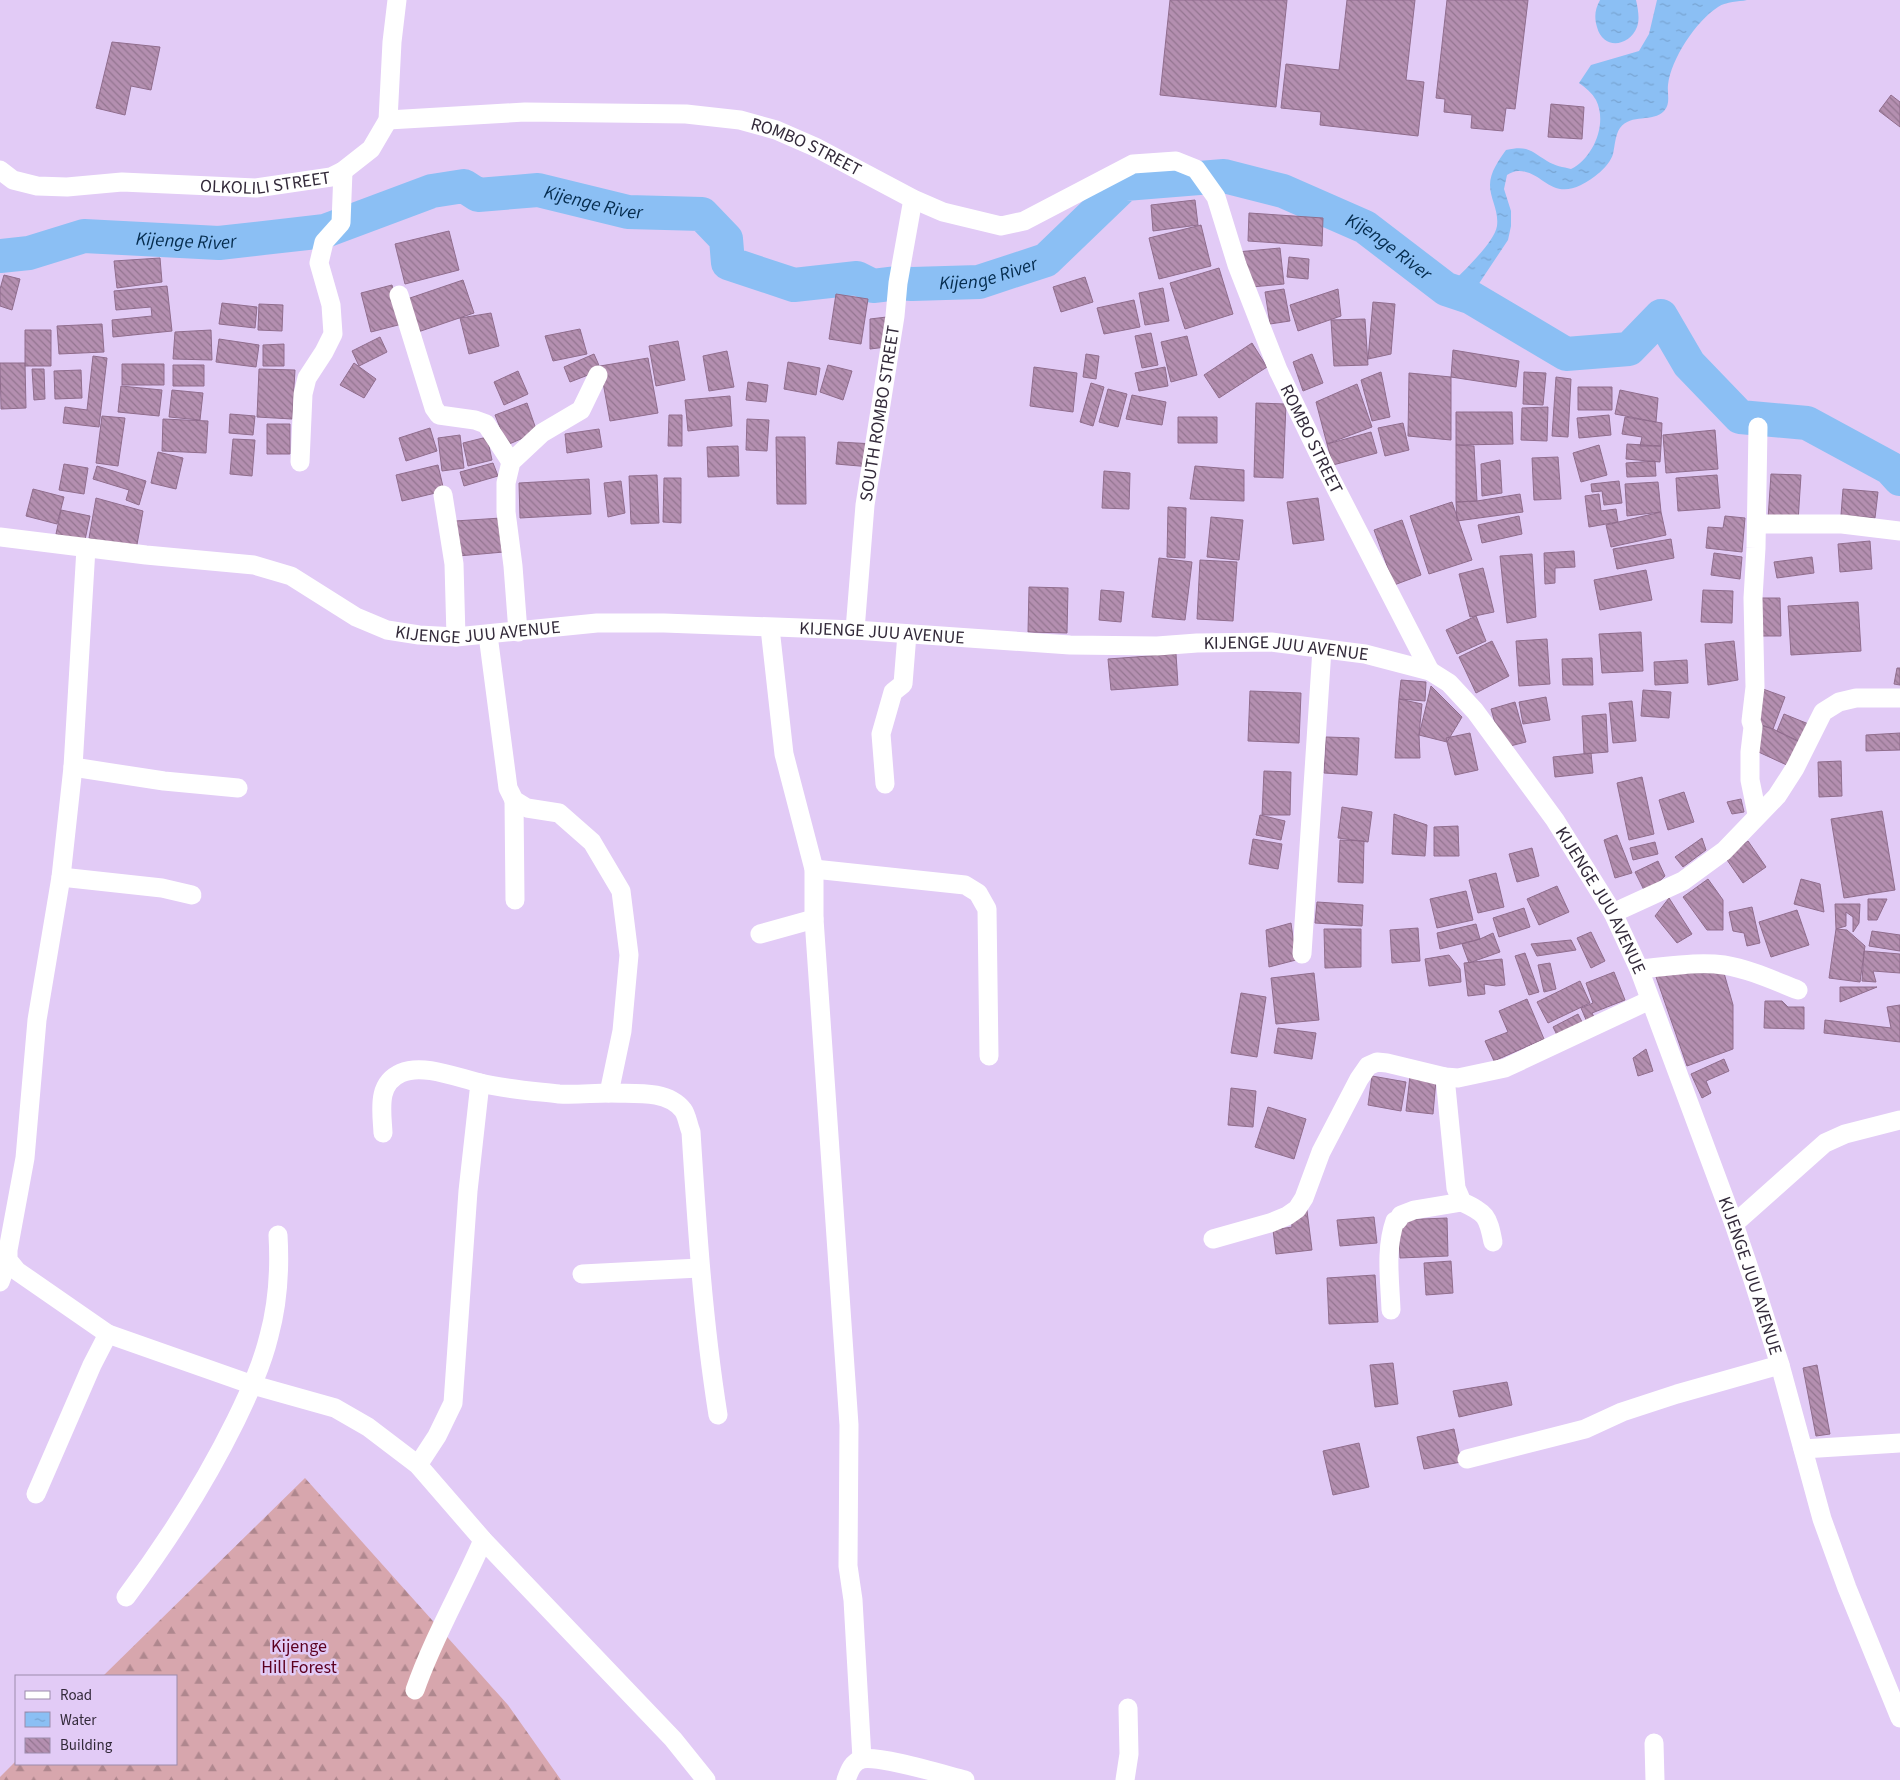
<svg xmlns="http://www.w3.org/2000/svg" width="1900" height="1780" viewBox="0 0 1900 1780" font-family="'Source Sans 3',sans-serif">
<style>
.forest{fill:url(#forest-firs)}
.water{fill:url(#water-ripples)}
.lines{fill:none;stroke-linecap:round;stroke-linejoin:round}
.river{stroke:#8bbff4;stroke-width:34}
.building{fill:url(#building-back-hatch);stroke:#906d8d}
.minor{stroke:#fff;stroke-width:19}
.labels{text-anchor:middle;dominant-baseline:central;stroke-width:5;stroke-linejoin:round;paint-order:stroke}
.street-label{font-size:18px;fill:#332a3a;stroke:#e2cbf6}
.park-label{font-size:18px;fill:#5c0020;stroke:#e2cbf6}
.water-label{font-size:19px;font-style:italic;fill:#052c4e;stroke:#e2cbf6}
</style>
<defs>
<pattern id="forest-firs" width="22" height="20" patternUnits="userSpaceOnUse" patternTransform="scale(1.25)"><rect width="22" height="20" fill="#d7a6ad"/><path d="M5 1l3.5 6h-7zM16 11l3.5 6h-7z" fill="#af878e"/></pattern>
<pattern id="water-ripples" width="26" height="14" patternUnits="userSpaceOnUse" patternTransform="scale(1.25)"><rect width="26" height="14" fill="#8bbff4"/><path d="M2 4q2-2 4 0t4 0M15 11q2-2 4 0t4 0" fill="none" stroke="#78a4d2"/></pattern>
<pattern id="building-back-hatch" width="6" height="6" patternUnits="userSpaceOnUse" patternTransform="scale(1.25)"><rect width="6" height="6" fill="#b48fb0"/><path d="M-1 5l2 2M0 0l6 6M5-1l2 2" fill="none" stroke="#937590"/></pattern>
</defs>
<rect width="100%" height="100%" fill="#e2cbf6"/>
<path class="forest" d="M305 1478 508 1705 561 1780H0V1777L16 1761V1764H176V1676H103Z"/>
<path class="water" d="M1600 0H1636C1638 9 1640 19 1637 27 1629 47 1603 50 1597 27 1594 17 1595 9 1600 0Z
M1657 0H1747C1738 2 1727 1 1718 7 1696 21 1671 59 1668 85 1667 94 1671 103 1664 111 1653 123 1631 113 1620 128 1615 135 1615 146 1613 154 1609 167 1593 179 1581 185 1550 200 1542 170 1518 171 1515 171 1510 173 1507 175L1504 189 1511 211V226L1508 240 1470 297 1446 289C1459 275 1494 244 1497 226 1499 210 1490 199 1490 185 1490 172 1499 160 1506 150 1528 145 1530 151 1547 161 1555 166 1563 167 1571 169 1593 158 1608 124 1596 100 1592 93 1586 88 1579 83L1591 65 1639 51 1649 34Z"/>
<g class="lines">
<path class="river" id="s1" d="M0 256 29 253 84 236 219 243 325 231 432 191 464 186 478 195 538 190 628 212 702 214 726 239 728 263 794 285 857 278 873 286 898 283 912 284 979 282 1046 260 1125 184 1224 176 1283 191 1365 227 1446 289 1470 297 1566 354 1629 349 1661 316 1689 364 1740 417 1807 423 1890 468 1900 479"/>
</g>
<path class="building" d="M1170 0H1287L1276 107 1160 95Z
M1347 0H1415L1406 80 1424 82 1418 136 1320 125 1321 112 1281 108 1286 64 1339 70Z
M1447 0H1528L1515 109 1506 108 1503 131 1471 128 1472 115 1444 112 1445 99 1436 98Z
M112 42 160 47 151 90 131 86 125 115 96 108Z
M1891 95 1900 102V127L1879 111Z
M1551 104 1584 107 1582 139 1548 137Z
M1195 200 1198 225 1153 231 1151 205Z
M1249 213 1323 218 1322 246 1248 241Z
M1201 225 1211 266 1159 279 1149 238Z
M449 231 459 270 405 284 395 244Z
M1280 248 1284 284 1241 288 1237 252Z
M1289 257 1309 259 1308 279 1287 277Z
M160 258 162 282 117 288 114 261Z
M1219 268 1233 314 1185 329 1170 283Z
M4 275 20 279 12 310 0 306V289Z
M1085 277 1093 302 1061 312 1053 287Z
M463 280 474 313 418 332 407 299Z
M392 285 402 324 371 332 361 293Z
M167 286 172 331 113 337 112 320 152 316 151 307 116 310 114 291Z
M1163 288 1169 321 1145 325 1139 293Z
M1284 289 1290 321 1270 324 1265 292Z
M1338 289 1341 316 1298 331 1290 305Z
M836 294 868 299 861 344 829 339Z
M1134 300 1140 327 1104 334 1097 308Z
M1373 302 1395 304 1391 354 1368 359Z
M222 303 257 307 255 328 219 324Z
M259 304 283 305 282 331 258 330Z
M491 313 499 346 469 354 460 318Z
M895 316 894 346 870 349V319Z
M1365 319 1368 365 1334 366 1331 320Z
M102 324 104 352 59 354 57 326Z
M580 329 587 354 553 361 545 336Z
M25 330H51V366H25Z
M211 330 212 360 173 359 175 332Z
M1151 333 1158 365 1142 368 1135 336Z
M1187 336 1197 375 1171 382 1161 342Z
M380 337 387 352 359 366 352 351Z
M219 339 259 345 256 367 216 362Z
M678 341 685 380 656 386 649 346Z
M1252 343 1267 367 1219 398 1204 375Z
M284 344V366H263V345Z
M1453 350 1519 361 1516 387 1451 377Z
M727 351 734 387 709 391 703 356Z
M594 354 601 370 570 382 564 367Z
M1086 354 1099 356 1096 379 1083 377Z
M1312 354 1323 383 1303 391 1293 362Z
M93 356 107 358 99 427 63 423 65 407 87 410Z
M648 358 658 413 610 421 600 366Z
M788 362 820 368 816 395 784 389Z
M0 363H25L26 408 1 409Z
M354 363 376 379 364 398 340 385Z
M122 364H164V385H122Z
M173 365H204V386H173Z
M828 365 852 371 843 400 820 392Z
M1034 367 1077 373 1073 412 1030 406Z
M1165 367 1168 386 1139 391 1135 373Z
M32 369H44L45 399 34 400Z
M259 369 295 370 292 419 257 417Z
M81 370 82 398 55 399 54 371Z
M518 371 528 394 504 405 494 382Z
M1381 372 1390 417 1372 421 1361 380Z
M1524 372 1546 373 1543 405 1523 404Z
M1409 373 1451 377V440L1408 436Z
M1556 377 1571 379 1568 437 1552 436Z
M748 382 768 385 766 402 746 400Z
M1091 383 1104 387 1093 426 1080 422Z
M1357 384 1372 427 1327 444 1316 402Z
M121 386 162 390 159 416 118 412Z
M1578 387H1612V410H1578Z
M1108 389 1127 394 1118 427 1099 422Z
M172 390 203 393 200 420 169 417Z
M1620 390 1658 398 1656 422 1615 414Z
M1132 395 1166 402 1162 425 1126 419Z
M730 396 732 426 688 431 685 400Z
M527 403 537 432 507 445 495 415Z
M1256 403 1286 404 1283 478 1254 477Z
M1548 407 1547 441 1521 440 1522 408Z
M1456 412H1512L1513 444 1456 445Z
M230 414 255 416 253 435 229 433Z
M669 415H682V446H668Z
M1609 415 1611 435 1579 438 1577 418Z
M102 416 125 418 118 466 96 463Z
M1178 417H1217V443H1178Z
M1625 417 1662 423 1661 446H1640L1642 437 1622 434Z
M163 419 208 421 206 453 162 451Z
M747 419 769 420 767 451 746 450Z
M1403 423 1409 450 1385 456 1378 428Z
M267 424H290V454H267Z
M430 428 437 451 406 461 399 438Z
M599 429 602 447 567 453 565 434Z
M1715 430 1718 469 1666 473 1663 435Z
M1371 432 1377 453 1333 465 1327 444Z
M460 435 464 468 442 471 438 438Z
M487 437 492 460 468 466 463 443Z
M776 437H805L806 504H777Z
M233 439 255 440 252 476 230 474Z
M838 442 875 444 871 467 836 464Z
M1627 444 1661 446 1660 462 1626 459Z
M1456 445 1474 446 1477 501 1456 502Z
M1599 445 1607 475 1581 482 1573 453Z
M738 446 739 476 708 477 707 447Z
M158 452 183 458 176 489 151 483Z
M1558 457 1561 499 1534 500 1532 458Z
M1500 460 1502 493 1482 496 1481 464Z
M1655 461 1656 476 1627 477 1626 463Z
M493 463 498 476 464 486 460 472Z
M64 464 88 468 84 494 59 490Z
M438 465 444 491 402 501 396 475Z
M97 466 146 481 139 505 126 500 129 490 93 479Z
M1195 466 1244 470V501L1190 499Z
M1104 471 1130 473 1129 509 1102 508Z
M1771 474 1801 475 1798 522 1768 519Z
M657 475 659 523 631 524 629 476Z
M1717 475 1720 508 1678 511 1676 478Z
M664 478H681V523L663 522Z
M589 479 591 514 520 518 519 483Z
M621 481 625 513 608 517 604 483Z
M1619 481 1622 503 1604 505 1602 491 1592 492 1591 484Z
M1658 482 1661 512 1627 516 1625 484Z
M33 489 64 497 57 524 26 516Z
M1843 489 1878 492 1875 518 1841 515Z
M1520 494 1523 512 1457 521 1456 502 1477 501Z
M1599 494 1601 511 1616 509 1618 522 1589 527 1585 496Z
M96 498 143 511 136 550 89 538Z
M1318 498 1324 540 1293 544 1287 502Z
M1452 502 1472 560 1429 574 1410 516Z
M1168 507 1186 508 1185 558 1167 557Z
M61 510 90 516 85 540 56 534Z
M1661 512 1666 535 1611 547 1606 525Z
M1519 516 1522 534 1482 543 1478 525Z
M1725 516 1745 518 1742 552 1706 548 1708 527 1723 528Z
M1211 517 1243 520 1239 560 1207 557Z
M501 518 504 552 458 556 455 521Z
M1402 520 1421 575 1394 585 1374 530Z
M1671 539 1674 558 1617 569 1613 549Z
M1870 541 1872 569 1840 572 1838 544Z
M1574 551 1575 567 1555 568V583L1545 584 1544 553Z
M1714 553 1742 557 1740 579 1711 575Z
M1532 554 1536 617 1507 623 1500 556Z
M1812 557 1814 573 1777 578 1774 562Z
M1159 558 1192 562 1185 620 1152 617Z
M1200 560 1237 562 1233 621 1197 619Z
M1483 568 1494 612 1470 617 1459 574Z
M1646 570 1652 600 1600 610 1594 580Z
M1029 587 1068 588 1067 633 1028 632Z
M1101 590 1124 592 1121 622 1099 620Z
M1703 590 1733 591 1732 623 1701 622Z
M1753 598H1780L1781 636H1754Z
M1858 602 1861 651 1791 655 1788 606Z
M1476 616 1486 641 1457 654 1446 630Z
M1641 632 1643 671 1602 673 1599 634Z
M1547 639 1550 684 1519 686 1516 641Z
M1492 641 1509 676 1476 693 1459 657Z
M1734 641 1738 680 1708 685 1705 644Z
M1176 654 1178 685 1111 690 1108 659Z
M1592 658 1593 685H1563L1562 659Z
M1687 660 1688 683 1655 685 1654 662Z
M1897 668H1900V685L1894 684Z
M1401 680 1426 682 1425 701 1399 699Z
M1431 686 1462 717 1447 742 1419 735Z
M1763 689 1785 697 1773 729 1751 721Z
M1643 690 1671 692 1669 718 1641 716Z
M1250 691 1301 693 1299 743 1248 741Z
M1546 697 1550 720 1523 724 1519 702Z
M1399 699 1422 704 1419 735 1420 758H1395Z
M1632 701 1636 741 1613 743 1609 703Z
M1515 702 1526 742 1502 748 1491 709Z
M1606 714 1608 752 1584 754 1582 716Z
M1784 714 1811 725 1803 743 1777 731Z
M1763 726 1773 729 1801 743 1791 767 1752 749Z
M1470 733 1478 770 1455 775 1446 738Z
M1900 733V750L1866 751V735Z
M1326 737 1359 738 1357 775 1324 773Z
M1591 753 1593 773 1555 777 1553 757Z
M1841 761 1842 796 1819 797 1818 762Z
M1264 771 1291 772 1290 815H1262Z
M1642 777 1654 834 1629 840 1617 783Z
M1684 792 1694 822 1668 830 1659 800Z
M1741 799 1744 812 1732 814 1727 802Z
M1342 807 1372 812 1368 842 1338 838Z
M1882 811 1895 890 1844 898 1831 819Z
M1394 814 1427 825 1425 856 1392 854Z
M1260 815 1285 821 1281 840 1256 835Z
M1458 826 1459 856H1434V827Z
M1617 835 1632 873 1615 878 1604 840Z
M1702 838 1706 850 1683 867 1675 857Z
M1253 839 1282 844 1278 869 1249 864Z
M1340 840 1364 841 1363 883 1338 882Z
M1748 841 1766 867 1743 883 1725 857Z
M1655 842 1658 854 1633 860 1630 848Z
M1532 848 1539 876 1517 882 1509 854Z
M1658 861 1665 876 1646 894 1635 872Z
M1496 873 1504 907 1478 913 1469 880Z
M1708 879 1723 900V930H1707L1683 897Z
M1801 879 1820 884 1824 912 1794 904Z
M1557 886 1569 912 1539 925 1527 899Z
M1466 891 1473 920 1437 928 1430 899Z
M1669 898 1692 934 1677 943 1655 916Z
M1868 899H1887L1877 920H1868Z
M1317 902 1363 905 1362 926 1315 923Z
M1835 904H1860L1859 923 1853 932V917L1846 912V926L1836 929Z
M1752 907 1760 943 1747 946 1744 933 1733 931 1729 912Z
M1524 908 1530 927 1499 937 1493 918Z
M1797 910 1809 945 1771 957 1759 922Z
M1291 923 1296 960 1269 967 1266 930Z
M1476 924 1480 939 1440 949 1437 933Z
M1418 928 1420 961 1392 963 1390 930Z
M1324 929H1361V967L1325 968Z
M1836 929 1847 930 1865 946 1860 982 1829 978Z
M1872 931 1900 935V951L1869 946Z
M1591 932 1605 961 1591 968 1577 938Z
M1493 933 1500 952 1469 963 1462 944 1480 939Z
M1571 940 1576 950 1537 956 1531 944Z
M1864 951 1900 954V973L1873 971 1876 982 1862 981Z
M1525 953 1539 992 1529 995 1515 956Z
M1449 955 1460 969 1461 982 1429 986 1425 959Z
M1502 959 1505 985 1496 986 1484 984 1485 994 1468 996 1464 963Z
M1550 963 1556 989 1544 992 1538 965Z
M1614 972 1625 1000 1592 1013 1595 1019 1587 1022 1581 1008 1593 1003 1586 983Z
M1314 973 1319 1020 1276 1024 1271 978Z
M1724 973 1733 1005V1049L1687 1066 1655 974Z
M1580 981 1590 1003 1548 1023 1537 1002Z
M1840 987H1877L1840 1002Z
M1241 993 1266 997 1257 1057 1231 1053Z
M1527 999 1544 1039 1494 1061 1485 1041 1508 1032 1499 1011Z
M1765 1001H1782L1788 1007H1804V1029L1764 1028Z
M1900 1005V1042L1824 1033 1825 1020 1891 1028 1887 1007Z
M1578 1014 1584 1026 1559 1039 1553 1027Z
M1278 1028 1316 1033 1312 1059 1274 1053Z
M1646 1049 1653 1071 1638 1076 1633 1058Z
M1724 1059 1729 1071 1706 1081 1711 1093 1702 1098 1691 1074Z
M1372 1076 1406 1082 1401 1111 1368 1105Z
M1410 1076 1436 1080 1433 1114 1406 1111Z
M1231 1088 1256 1091 1253 1127 1228 1125Z
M1268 1107 1306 1119 1294 1159 1255 1147Z
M1306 1203 1312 1250 1276 1254 1273 1230 1292 1227 1290 1205Z
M1374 1217 1377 1243 1340 1246 1337 1220Z
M1447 1218 1448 1256 1400 1258 1398 1220Z
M1451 1261 1453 1293 1426 1295 1424 1263Z
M1375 1275 1378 1322 1329 1324 1327 1278Z
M1393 1363 1398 1404 1375 1407 1370 1365Z
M1817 1365 1830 1434 1816 1436 1803 1368Z
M1507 1382 1512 1405 1459 1417 1453 1391Z
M1454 1429 1461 1462 1424 1469 1417 1437Z
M1359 1443 1369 1487 1333 1495 1323 1451Z"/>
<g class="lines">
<g class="minor">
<path id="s2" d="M388 120 525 112 686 114 740 120 776 130 815 147 913 199 943 212 1001 226 1024 221 1133 164 1176 161 1196 169 1216 197 1237 265 1278 370 1328 473 1430 671"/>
<path id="s3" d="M0 170 13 180 37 186 67 187 122 182 256 188 331 177 343 171 371 149 388 120 392 42 397 0"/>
<path d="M399 295 434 408 439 415 475 420 486 424 511 462"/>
<path d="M300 462 303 394 307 378 324 352 333 334 331 305 319 263 324 242 341 223 343 171"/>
<path d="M443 495 454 564 456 637"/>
<path d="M1757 524H1842L1900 531"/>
<path id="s4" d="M0 537 146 555 254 565 291 576 356 617 387 630 419 635 456 637 597 623H664L855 630 1070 645 1157 646 1197 643 1271 642 1365 654 1430 671 1449 683 1475 711 1555 820 1613 913 1639 969 1734 1224 1753 1280 1780 1365 1822 1519 1847 1588 1900 1718"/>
<path d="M86 548 73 767 61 877 37 1020 25 1158 8 1250V1260L17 1271 108 1334 253 1385 335 1408 368 1427 418 1465 483 1540 673 1739 706 1780"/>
<path d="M770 628 784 754 814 869V919L849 1425 848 1566 853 1600 862 1759"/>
<path id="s5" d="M855 630 865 505 895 316 898 283 913 199"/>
<path d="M518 632 513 566 506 512V483L511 462 542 433 581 410 598 375"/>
<path d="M73 767 164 781 238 788"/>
<path d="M885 784 881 734 893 692 903 684 907 634"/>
<path d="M514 800 515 900"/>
<path d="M1757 814 1750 780V752L1753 727 1751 721 1755 687 1753 598 1756 548 1758 427"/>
<path d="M814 869 965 885 978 893 987 909 989 1056"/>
<path d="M61 877 162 888 192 895"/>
<path d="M1613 913 1683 881 1724 851 1777 796 1795 768 1823 712 1839 702 1856 698H1900"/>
<path d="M760 934 814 919"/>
<path d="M1302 954 1322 649"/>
<path d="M1639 969C1666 967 1697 961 1724 965 1749 969 1775 981 1798 990"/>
<path d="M1445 1077 1456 1188 1462 1202C1486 1213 1488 1216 1493 1242"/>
<path d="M609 1093C632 1094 667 1089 683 1110 687 1115 688 1125 691 1132 697 1227 703 1321 718 1415"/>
<path d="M383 1133C382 1111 376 1084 401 1073 423 1063 458 1078 480 1083 505 1089 533 1091 559 1094 576 1095 593 1093 609 1093L622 1031 629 955 621 891 592 842 559 813 527 808 514 800 508 788 488 635"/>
<path d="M1734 1224 1825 1143 1845 1134 1900 1120"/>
<path d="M1213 1239 1270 1223 1287 1216 1297 1209 1304 1198 1321 1152 1359 1079 1368 1066 1377 1062 1387 1063 1445 1077 1458 1078 1505 1068 1650 1000"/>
<path d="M582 1274 699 1268"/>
<path d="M0 1282 8 1260"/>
<path d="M1391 1310C1390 1281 1385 1249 1395 1221L1398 1220 1401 1215 1414 1210 1462 1202"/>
<path d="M1803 1449 1900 1443"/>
<path d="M1467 1459 1585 1429 1622 1412 1677 1394 1780 1365"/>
<path d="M418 1465 437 1436 453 1403 468 1191 480 1083"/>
<path d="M36 1494 92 1365 108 1334"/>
<path d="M126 1597C168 1541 205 1483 236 1420 249 1393 262 1365 269 1336 278 1303 280 1269 278 1235"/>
<path d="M415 1690C433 1638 461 1591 483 1540"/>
<path d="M1654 1743 1655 1780"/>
<path d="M846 1780C849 1772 852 1762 862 1759 879 1755 945 1775 965 1780"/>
<path d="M1125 1780 1129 1754 1128 1708"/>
</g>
</g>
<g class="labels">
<g class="street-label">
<text stroke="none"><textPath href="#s2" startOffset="424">ROMBO STREET</textPath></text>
<text stroke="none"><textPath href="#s3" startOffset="270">OLKOLILI STREET</textPath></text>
<text stroke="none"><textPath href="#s5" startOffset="218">SOUTH ROMBO STREET</textPath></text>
<text stroke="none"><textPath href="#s2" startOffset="1142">ROMBO STREET</textPath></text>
<text stroke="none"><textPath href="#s4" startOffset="496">KIJENGE JUU AVENUE</textPath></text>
<text stroke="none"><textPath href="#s4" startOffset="901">KIJENGE JUU AVENUE</textPath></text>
<text stroke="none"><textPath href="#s4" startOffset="1306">KIJENGE JUU AVENUE</textPath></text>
<text stroke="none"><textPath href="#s4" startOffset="1741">KIJENGE JUU AVENUE</textPath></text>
<text stroke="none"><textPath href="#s4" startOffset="2146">KIJENGE JUU AVENUE</textPath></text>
</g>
<g class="park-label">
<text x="299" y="1646">Kijenge<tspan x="299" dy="21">Hill Forest</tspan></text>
</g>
<g class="water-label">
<text stroke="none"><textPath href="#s1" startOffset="609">Kijenge River</textPath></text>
<text stroke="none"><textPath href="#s1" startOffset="189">Kijenge River</textPath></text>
<text stroke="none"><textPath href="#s1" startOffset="1495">Kijenge River</textPath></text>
<text stroke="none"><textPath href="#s1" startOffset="1045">Kijenge River</textPath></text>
</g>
</g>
<rect x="15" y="1675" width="162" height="90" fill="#e2cbf6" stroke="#9c8bab"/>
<rect x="25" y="1691" width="25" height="8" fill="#ffffff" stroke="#9c8bab"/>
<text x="60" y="1700" font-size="15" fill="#332a3a">Road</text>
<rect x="25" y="1712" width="25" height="15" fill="url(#water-ripples)" stroke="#9c8bab"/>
<text x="60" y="1725" font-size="15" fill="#332a3a">Water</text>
<rect x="25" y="1738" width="25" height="15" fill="url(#building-back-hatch)" stroke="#9c8bab"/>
<text x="60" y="1750" font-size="15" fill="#332a3a">Building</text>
</svg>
